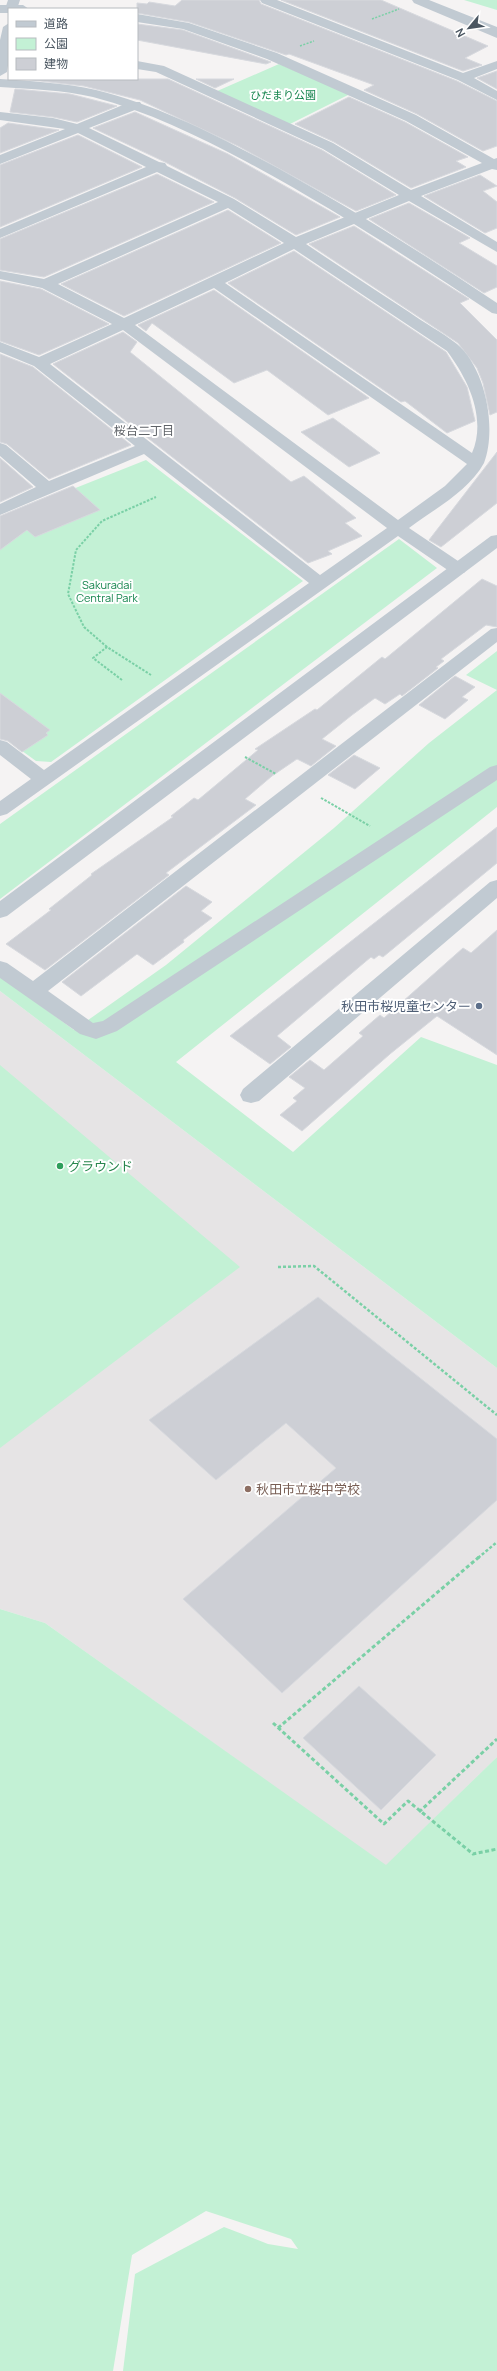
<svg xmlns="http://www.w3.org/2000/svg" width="497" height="2371" viewBox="0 0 497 2371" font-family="Manrope,'Noto Sans JP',sans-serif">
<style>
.education{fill:#e6e4e5}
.green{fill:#c3f1d5}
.building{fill:#cdcfd5;stroke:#d7d9de}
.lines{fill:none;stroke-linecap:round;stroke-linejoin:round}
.path-far3{stroke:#7ad0a6;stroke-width:1.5;stroke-dasharray:2 1.5;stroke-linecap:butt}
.path-far2{stroke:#7ad0a6;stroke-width:2;stroke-dasharray:2.5 1.5;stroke-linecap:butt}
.path-far1{stroke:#7ad0a6;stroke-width:2.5;stroke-dasharray:3 2;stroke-linecap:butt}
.path{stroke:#7ad0a6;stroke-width:3;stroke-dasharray:4 2.5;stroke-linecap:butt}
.minor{fill:#c1cad2;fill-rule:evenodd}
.tertiary{fill:#c1cad2;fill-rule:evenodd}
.service-dot{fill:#5c6f8a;stroke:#fff;stroke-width:1.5}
.leisure-dot{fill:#2e9e5b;stroke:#fff;stroke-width:1.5}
.education-dot{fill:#8d6e63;stroke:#fff;stroke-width:1.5}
.labels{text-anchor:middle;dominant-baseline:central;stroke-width:4;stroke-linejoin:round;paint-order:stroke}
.far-park-label{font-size:11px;fill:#17864f;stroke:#fff}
.far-neighbourhood-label{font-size:12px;fill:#5f6368;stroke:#fff}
.service-label{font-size:13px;fill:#4e5e75;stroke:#fff;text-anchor:end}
.leisure-label{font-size:13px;fill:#27864d;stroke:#fff;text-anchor:start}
.education-label{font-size:13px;fill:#785e54;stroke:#fff;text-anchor:start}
</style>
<rect width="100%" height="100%" fill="#f5f3f3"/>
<path class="education" d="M0 991 497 1368V1757L386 1866 45 1623 0 1609Z"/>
<path class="green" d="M464 0H497V10Z
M279 64 350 94 288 125 215 92Z
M146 460 303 581 51 762 36 761 0 735V518Z
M399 539 437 568 0 899V824Z
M497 651V807L176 1062 293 1152 421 1037 497 1065V1368L0 991V976L74 1030 166 965 334 828 429 743 497 690 466 675Z
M0 1065 240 1267 0 1448Z
M0 1609 45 1623 386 1865 497 1757V2371H123L135 2274 224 2227 268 2244 298 2249 291 2239 206 2211 132 2255 113 2371H0Z"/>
<path class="building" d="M182 0H259L261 4 457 81 497 101V146L483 151 417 114 364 90 374 85 289 54 286 55 189 22 137 13V3L147 4 149 2 175 6Z
M281 0H381L488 46 465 58 482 65 463 71Z
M137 24 183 30 271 62 266 64 137 40Z
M497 71V89L477 78Z
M23 79H168L322 150 396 195 356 211 238 146 140 100 84 86Z
M196 79H234L215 88Z
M15 89 70 94 117 106 77 122 53 117 10 112Z
M349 97 405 122 468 157 456 161 466 167 411 188 334 142 295 124Z
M135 112 228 154 340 217 296 235 235 198 165 162 93 128Z
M8 123 59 130 0 153V128Z
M78 135 142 167 0 227V165Z
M157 174 214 202 44 277 0 270V239Z
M480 175 497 186 483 191 497 202V228L485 233 424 196Z
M409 203 470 238 459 243 497 266V287L484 293 369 219Z
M228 210 281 243 124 316 61 284Z
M354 226 469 299 460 303 497 340V412L490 415 483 383 477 368 458 343 309 244Z
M294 251 446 352 467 387 475 421 447 433 405 401 401 402 228 283Z
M0 281 41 289 109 324 39 355 0 341Z
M214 290 369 398 328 415 267 370 234 383 152 323 146 331 138 325Z
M123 332 137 342 130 352 291 482 304 476 356 518 345 523 362 536 328 551 332 554 308 563 53 364Z
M0 354 33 367 131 445 49 479 7 444 0 442Z
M333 418 380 453 349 467 301 432Z
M497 452V503L441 547 429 540Z
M0 458 33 487 0 502Z
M73 486 100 510 35 537 27 530 0 550V516Z
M482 579 497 586V627L486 625 441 659 444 661 436 667 438 668 402 696 400 694 385 704 375 698 352 715 322 739 336 746 311 766 297 759 272 776 245 799 256 805 166 873 169 875 45 970 6 944 51 910 49 909 92 875 91 874 173 817 171 816 194 798 198 800 258 750 255 749 315 709 317 710 382 657 385 659Z
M455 676 475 687 462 697 468 700 445 719 419 705Z
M0 693 50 730 46 733 48 735 22 752 8 741 0 739Z
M354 755 380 768 355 789 328 775Z
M497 827V863L383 957 379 955 374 959 371 957 277 1036 291 1047 270 1064 230 1036Z
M186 886 212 902 201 911 212 918 183 940 184 942 153 965 137 954 81 996 62 982Z
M497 930V1055L437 1016 390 1054 302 1131 280 1115 297 1101 293 1098 305 1088 289 1077 310 1060 324 1070 363 1036 359 1033 380 1015 384 1018 463 948 471 953Z
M318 1297 497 1439V1500L282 1693 183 1599 336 1468 286 1423 216 1480 149 1420Z
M359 1686 436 1755 381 1810 303 1738Z"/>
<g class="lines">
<path class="path-far3" d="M372 19 399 9
M300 46 314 41"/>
<path class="path-far2" d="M107 647 84 627 68 594 76 550 102 521 156 497
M122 680 93 658 107 647 151 675
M245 757 276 774
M321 798 370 826"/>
<path class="path-far1" d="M278 1267 314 1266 497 1415
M478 1558 497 1542"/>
<path class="path" d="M273 1723 384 1824 408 1801 473 1854 497 1849
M278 1728 479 1557
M419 1812 497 1739"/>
<path class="minor" d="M260 0H277L463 73 497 61V69L474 78 497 91V100L458 80 262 3Z
M412 0H429L497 27V38L414 3Z
M0 5H23L29 9H9V13H0Z
M137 14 189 23 277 53 416 115 494 159 497 158V170L492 169 421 196 497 242V252L409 201 306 244C340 267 374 289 409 312 424 323 442 332 457 344 486 369 497 429 484 463 468 492 434 509 409 528L464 565 467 569 464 573H452L398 536 7 814 0 816V801L31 779 0 755V740L7 742 44 770 309 583 144 454 0 515V504L36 487 0 456V443L6 445 49 481 135 446 34 366 0 352V342L39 357 112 324 42 288 0 279V271L44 279 218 202 157 172 0 238V229L146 167 78 133 0 164V155L65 129 0 120V112L53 118 77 124 130 102H140L142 105 140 108 89 128 159 162 165 163 167 166 234 199 296 237 399 195 323 149 156 72 137 69V61L164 66 333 143 411 190 482 163 406 121 267 59 183 29 137 22ZM228 208 284 243 124 318 58 284ZM294 249 447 351C468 379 487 418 472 453L225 283ZM214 288 467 464 445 486 398 520 135 325ZM123 330 387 528 320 575 50 364Z
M497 628V642L48 991 93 1023 103 1021 490 767 497 765V780L117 1031 96 1039 80 1034 0 978V961L7 963 33 981 491 629Z
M497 880V898L259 1101 251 1103 243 1101 240 1095 243 1089 490 882Z"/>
<path class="tertiary" d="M8 0H20L17 9H9V12H7L5 9Z
M9 23V59L7 72 0 76V40L3 27Z
M0 79C32 81 64 83 96 90 153 104 206 130 257 157 340 201 419 251 497 303V314L492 313C412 260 331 207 247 162 198 136 147 111 93 97 63 90 31 89 0 87Z
M497 535V548L7 916 0 918V901L491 536Z"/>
</g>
<circle class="service-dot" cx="479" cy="1006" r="4"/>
<circle class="leisure-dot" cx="60" cy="1166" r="4"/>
<circle class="education-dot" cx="248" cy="1489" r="4"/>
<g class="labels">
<g class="far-park-label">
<text x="283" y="94">ひだまり公園</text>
<text x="107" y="584">Sakuradai<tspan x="107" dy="13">Central Park</tspan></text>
</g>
<g class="far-neighbourhood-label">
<text x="144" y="430">桜台二丁目</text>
</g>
<g class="service-label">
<text x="471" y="1006">秋田市桜児童センター</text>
</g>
<g class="leisure-label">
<text x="68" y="1166">グラウンド</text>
</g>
<g class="education-label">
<text x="256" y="1489">秋田市立桜中学校</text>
</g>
</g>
<rect x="8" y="8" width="130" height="72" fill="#ffffff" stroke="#b7bbc0"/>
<rect x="16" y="21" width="20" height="6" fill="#c1cad2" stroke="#b7bbc0"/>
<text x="44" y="28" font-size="12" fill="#4a5661">道路</text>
<rect x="16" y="38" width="20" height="12" fill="#c3f1d5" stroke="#b7bbc0"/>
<text x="44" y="48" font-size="12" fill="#4a5661">公園</text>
<rect x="16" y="58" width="20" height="12" fill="#cdcfd5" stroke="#b7bbc0"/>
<text x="44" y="68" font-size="12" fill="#4a5661">建物</text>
<g transform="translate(469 28) rotate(241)" stroke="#ffffff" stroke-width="3" paint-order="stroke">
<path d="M0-3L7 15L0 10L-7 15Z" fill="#4a5661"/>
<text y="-6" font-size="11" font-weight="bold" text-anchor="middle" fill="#4a5661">N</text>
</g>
</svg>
